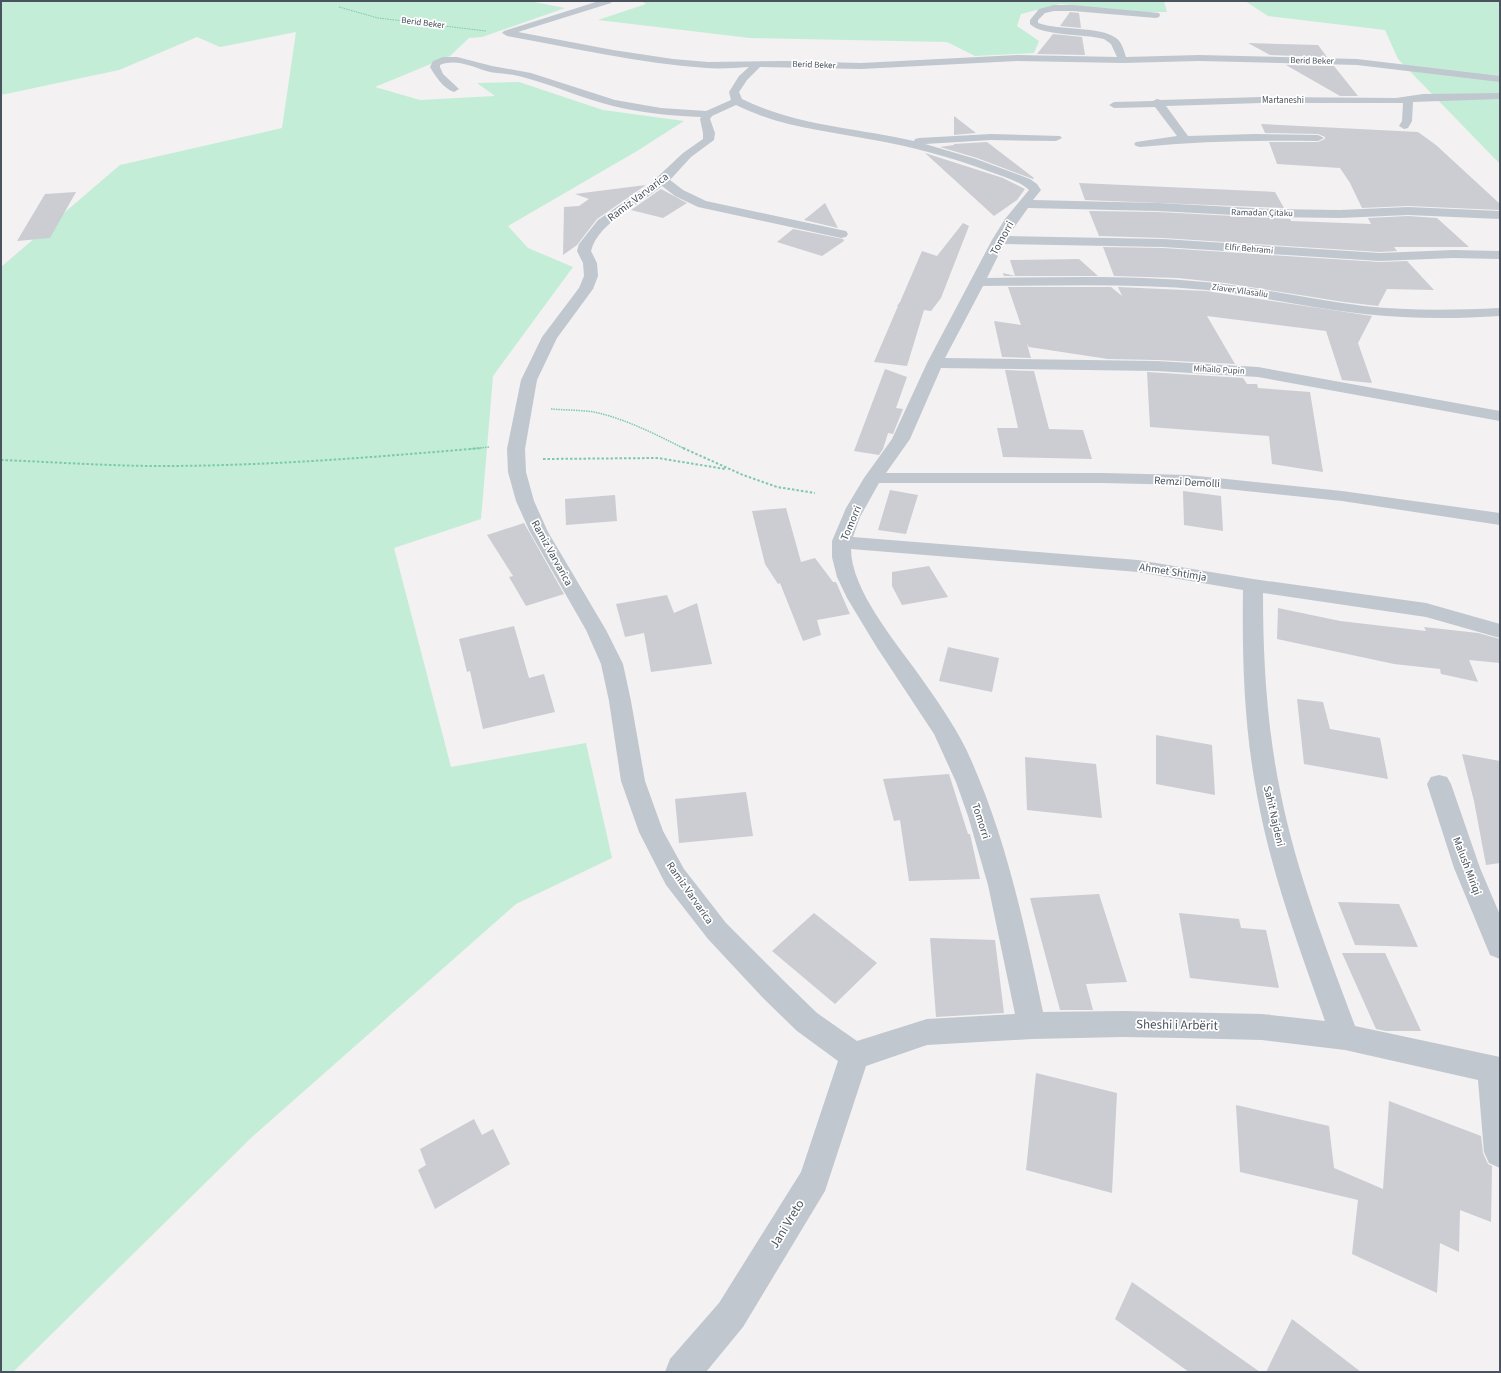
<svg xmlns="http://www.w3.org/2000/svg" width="1501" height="1373" viewBox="0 0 1501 1373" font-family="'Source Sans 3',sans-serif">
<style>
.green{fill:#c3edd7}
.building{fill:#cbcdd3}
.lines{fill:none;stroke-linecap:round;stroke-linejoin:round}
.path-far2{stroke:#7ccaab;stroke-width:1;stroke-dasharray:1.5 1;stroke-linecap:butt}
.path-far1{stroke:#7ccaab;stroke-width:1.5;stroke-dasharray:1.5 1;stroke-linecap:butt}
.path{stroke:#7ccaab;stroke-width:2;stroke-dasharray:2.5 2;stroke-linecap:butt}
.minor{fill:#c0c7cf;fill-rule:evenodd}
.labels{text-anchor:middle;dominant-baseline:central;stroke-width:3.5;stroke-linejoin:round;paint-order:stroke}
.far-street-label{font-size:9px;fill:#4a525d;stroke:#fff}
.street-label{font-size:11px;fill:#4a525d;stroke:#fff}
.near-street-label{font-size:13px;fill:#4a525d;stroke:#fff}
</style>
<rect width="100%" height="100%" fill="#f3f1f1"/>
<path class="green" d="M1 1H529L565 8 482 37 469 38 450 56 375 87 420 100 495 96 477 83 519 82 603 110 684 121 637 151 508 226 528 248 573 267 493 376 481 519 394 548 451 767 586 743 612 858 516 904 252 1137 13 1372H1V267L120 165 282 128 296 32 220 47 197 37 119 70 1 95Z
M641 1H1164L1167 12H1141L1060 4 1021 14 1017 26 1039 41 1034 53 975 56 947 42 750 38 598 20 646 4Z
M1245 1H1500V164L1398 59 1385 30 1268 16Z"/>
<path class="building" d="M1070 12 1079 13 1081 28 1060 26Z
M1053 34 1082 37 1085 55 1037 54Z
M1248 43 1318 45 1327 57 1270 55Z
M1286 65 1334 66 1358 96H1340Z
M954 116 976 133 954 135Z
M1261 124 1418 132 1436 145 1500 204V210L1408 206 1362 208 1350 183 1340 168 1277 164 1269 142H1318L1325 139V137L1318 134 1265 133Z
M987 142 1034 178 1033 179 977 158 940 147 954 145V144Z
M925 153 1003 178 1025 189 1017 200 994 216Z
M1079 183 1275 192 1284 208 1085 200Z
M646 185 597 219 577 245 563 255 564 207 579 206 589 199 575 194Z
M661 189 687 203 663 218 631 210Z
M76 192 50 238 17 241 45 194Z
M825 203 838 228 804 220Z
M1089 211 1158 212 1290 219 1291 221 1371 224 1368 218 1408 216 1437 218 1469 247H1394L1397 251 1380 252 1163 238 1099 236Z
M963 223 969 226 941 298 931 311 924 310 907 366 874 362 898 306H897L900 302 922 251 937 256Z
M793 229 843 239 844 241 822 256 777 242Z
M1103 247 1163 248 1380 262 1407 261 1434 290 1387 289 1378 306 1344 302 1225 283 1178 278 1114 276Z
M1079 259 1098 276H1004L1003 273 1015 276 1010 260Z
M1008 287H1111L1122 296 1118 287 1206 291 1372 316 1358 343 1372 383 1342 380 1326 331 1207 316 1235 364 1157 360 1108 359 1029 347 1027 344 1031 358 1002 357 994 321 1021 325Z
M885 369 907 377 896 408 903 409 893 434 888 433 883 449 879 455 854 451Z
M1005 370 1034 371 1049 429 1083 430 1092 459 1003 457 997 428H1018Z
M1147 372 1243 378 1247 384H1257L1258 388 1310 392 1323 472 1272 464 1269 436 1150 427Z
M890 490 918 495 906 534 878 530Z
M1183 491 1221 496 1223 531 1184 525Z
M615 495 617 521 566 525 565 499Z
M786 508 801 562 815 558 833 582H836L850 614 817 620 821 635 803 641 780 583 778 584 765 564 752 511Z
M524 523 564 594 526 606 509 577 513 576 487 535Z
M929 566 948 597 902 605 892 586V572Z
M667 595 674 613 697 603 712 664 651 672 644 633 625 637 616 604Z
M1278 608 1340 621 1426 631 1424 627 1478 633 1500 639V663L1469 660 1478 682 1441 674 1440 669 1394 664 1277 639Z
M514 626 529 678 544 674 555 712 483 729 470 671 467 672 459 639Z
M948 647 999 658 992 692 939 681Z
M1297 699 1323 702 1330 729 1380 738 1388 779 1304 764Z
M1156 735 1212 745 1215 795 1156 784Z
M1462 754 1500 761V863L1486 865 1474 801Z
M1025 757 1096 764 1102 818 1027 810Z
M949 774 968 834H970L980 879 909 881 900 820 894 821 883 779Z
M746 792 753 836 679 843 675 799Z
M1099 894 1127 982 1086 984 1093 1010H1060L1030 898Z
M1338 902 1399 904 1418 947 1355 945Z
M814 913 877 963 835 1004 772 951Z
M1179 913 1239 919 1241 928 1266 930 1279 988 1190 978Z
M930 938 995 940 1004 1013 936 1017Z
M1342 953H1385L1421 1031H1386L1376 1029Z
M1036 1073 1117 1093 1112 1193 1026 1170Z
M1389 1101 1481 1136 1483 1153 1488 1164 1492 1166 1491 1222 1460 1210 1459 1252 1440 1243 1437 1293 1352 1254 1358 1200 1240 1172 1236 1105 1329 1126 1334 1168 1383 1189Z
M474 1119 482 1135 493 1129 510 1164 435 1209 418 1170 426 1165 420 1149Z
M1132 1282 1260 1372H1189L1115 1319Z
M1292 1319 1361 1372H1266Z"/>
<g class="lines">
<path class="path-far2" d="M339 7 378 18 486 31"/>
<path class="path-far1" d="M551 409C565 410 580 410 594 412 626 419 655 434 685 449
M470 449 490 447"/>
<path class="path" d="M683 448 743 475 777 487 815 493
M543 459 658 458 725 469
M1 460C54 462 108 466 161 466 269 466 375 457 482 448"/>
<path class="minor" d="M599 1H612L611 3 518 32 613 50 673 59 708 62 785 61 861 63 1017 55 1117 57 1111 44 1104 39C1087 34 1041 36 1030 24V20L1039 9 1054 5H1073L1159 13 1160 15 1159 17 1156 18 1073 11H1054L1045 13 1038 20V23C1060 31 1100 26 1116 38 1122 42 1124 51 1126 57L1199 55 1357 59 1500 76V82L1357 65 1199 61 1123 63 1017 61 861 69 760 67 747 80 739 92 742 99C796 126 856 128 914 141L915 139 919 138 991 134 1060 136 1062 138 1056 141 991 140 925 144 976 159 1030 179 1037 184 1041 190 1033 200 1158 203 1271 209 1340 210 1408 207 1500 211V219L1408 215 1340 218 1271 217 1158 211 1028 208 1008 236 1163 239 1380 253 1453 250 1500 251V259L1453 258 1380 261 1163 247 1004 244 987 278C1060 277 1133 275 1205 282 1258 287 1311 300 1364 306 1409 311 1455 310 1500 308V316C1455 319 1409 319 1364 314 1311 308 1259 296 1206 290 1132 283 1057 286 983 286L945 358 1157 361 1258 367 1500 411V421L1258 377 1157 371 941 368 910 439 886 473H1103L1188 475 1342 491 1500 513V525L1342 501 1188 485 1103 483H879L860 517 853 537 1138 560 1253 579 1426 603 1500 624V638L1426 617 1263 593C1263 661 1267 729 1281 795 1297 874 1327 950 1355 1026L1500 1057V1168L1489 1163 1484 1152 1478 1080 1345 1050 1262 1040 1181 1038 1123 1037 1032 1039 927 1045 866 1066 825 1191 743 1327 706 1372H665L670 1359 719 1303 801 1172 838 1061 797 1031 765 1000 708 939 666 885 639 832 621 781 609 701 601 664 586 630 530 532 516 501 508 472 507 449 521 380 542 337 579 288 584 276 583 263 577 251 579 244 598 220 650 184 683 153 703 139V133L700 119 701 117C672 116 642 113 613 106 584 99 556 86 526 78 515 74 502 74 490 72 474 68 457 58 440 65V67L443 74 459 89 454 92C444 89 435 76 430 67L433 61 443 57H457L492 66 531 73 615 100 661 108 706 111 731 100 729 92 739 76 749 67C735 68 720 69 706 68 639 63 573 48 507 36L502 33 504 31ZM736 105C780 127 827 131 874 140 913 147 951 157 988 171 1001 176 1018 180 1029 190L1005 219 992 240 927 363 892 439 864 478 846 508 832 541V557L837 577 847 598 876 646 934 734 956 782 968 816 988 885 1015 1014 927 1019 857 1041 817 1013 785 982 726 923 684 869 663 831 645 781 631 701 623 664 606 630 548 532 534 501 526 472 525 449 537 380 557 338 593 289 598 276 597 263 591 251C599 221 640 205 662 186L675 196 698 207 841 238 846 237 848 234 846 231 841 230 706 201 683 190 670 180 691 157 714 140 715 133 710 119 712 116ZM851 549 1138 572 1243 590C1242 658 1244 727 1257 795 1271 873 1299 947 1325 1021L1262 1014 1123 1011 1043 1012C1024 923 1005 832 966 749 953 723 936 699 919 675 896 642 851 590 851 549Z
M1500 93V99L1413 102 1412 121 1408 128 1404 129 1399 126 1402 121 1403 103H1261L1166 106 1188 136 1254 134 1318 135 1324 138 1318 141C1258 140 1199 141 1140 147L1136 146 1134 144 1136 142 1177 136 1155 107 1114 108 1109 105 1114 102 1153 101 1157 99 1161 100 1261 97 1396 98 1423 94Z
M1439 775 1447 777 1451 784 1480 868 1500 915V959L1490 955 1454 868 1427 784 1431 777Z"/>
</g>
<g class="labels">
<g class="far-street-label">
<text transform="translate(423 23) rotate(7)">Berid Beker</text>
<text transform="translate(1312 61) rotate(1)">Berid Beker</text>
<text transform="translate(814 65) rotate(2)">Berid Beker</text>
<text x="1283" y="100">Martaneshi</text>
<text transform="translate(1262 213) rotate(1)">Ramadan Çitaku</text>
<text transform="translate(1249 249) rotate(5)">Elfir Behrami</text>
<text transform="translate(1240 291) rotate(8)">Ziaver Vllasaliu</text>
<text transform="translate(1219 370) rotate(3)">Mihailo Pupin</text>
</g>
<g class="street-label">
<text transform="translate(638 197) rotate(-37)">Ramiz Varvarica</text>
<text transform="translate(1002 238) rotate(-61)">Tomorri</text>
<text transform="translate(1187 482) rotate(3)">Remzi Demolli</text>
<text transform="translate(851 523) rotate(-67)">Tomorri</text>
<text transform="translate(552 553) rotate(61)">Ramiz Varvarica</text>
<text transform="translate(1173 572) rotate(9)">Ahmet Shtimja</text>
<text transform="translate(1274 816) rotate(77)">Sahit Najdeni</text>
<text transform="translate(981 821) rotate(72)">Tomorri</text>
<text transform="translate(1467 866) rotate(69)">Malush Miriqi</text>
<text transform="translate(690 893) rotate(55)">Ramiz Varvarica</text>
</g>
<g class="near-street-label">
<text transform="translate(1177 1025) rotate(1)">Sheshi i Arbërit</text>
<text transform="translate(787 1224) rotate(-59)">Jani Vreto</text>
</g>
</g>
<rect width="1501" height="1373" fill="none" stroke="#4a525d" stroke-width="4"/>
</svg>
